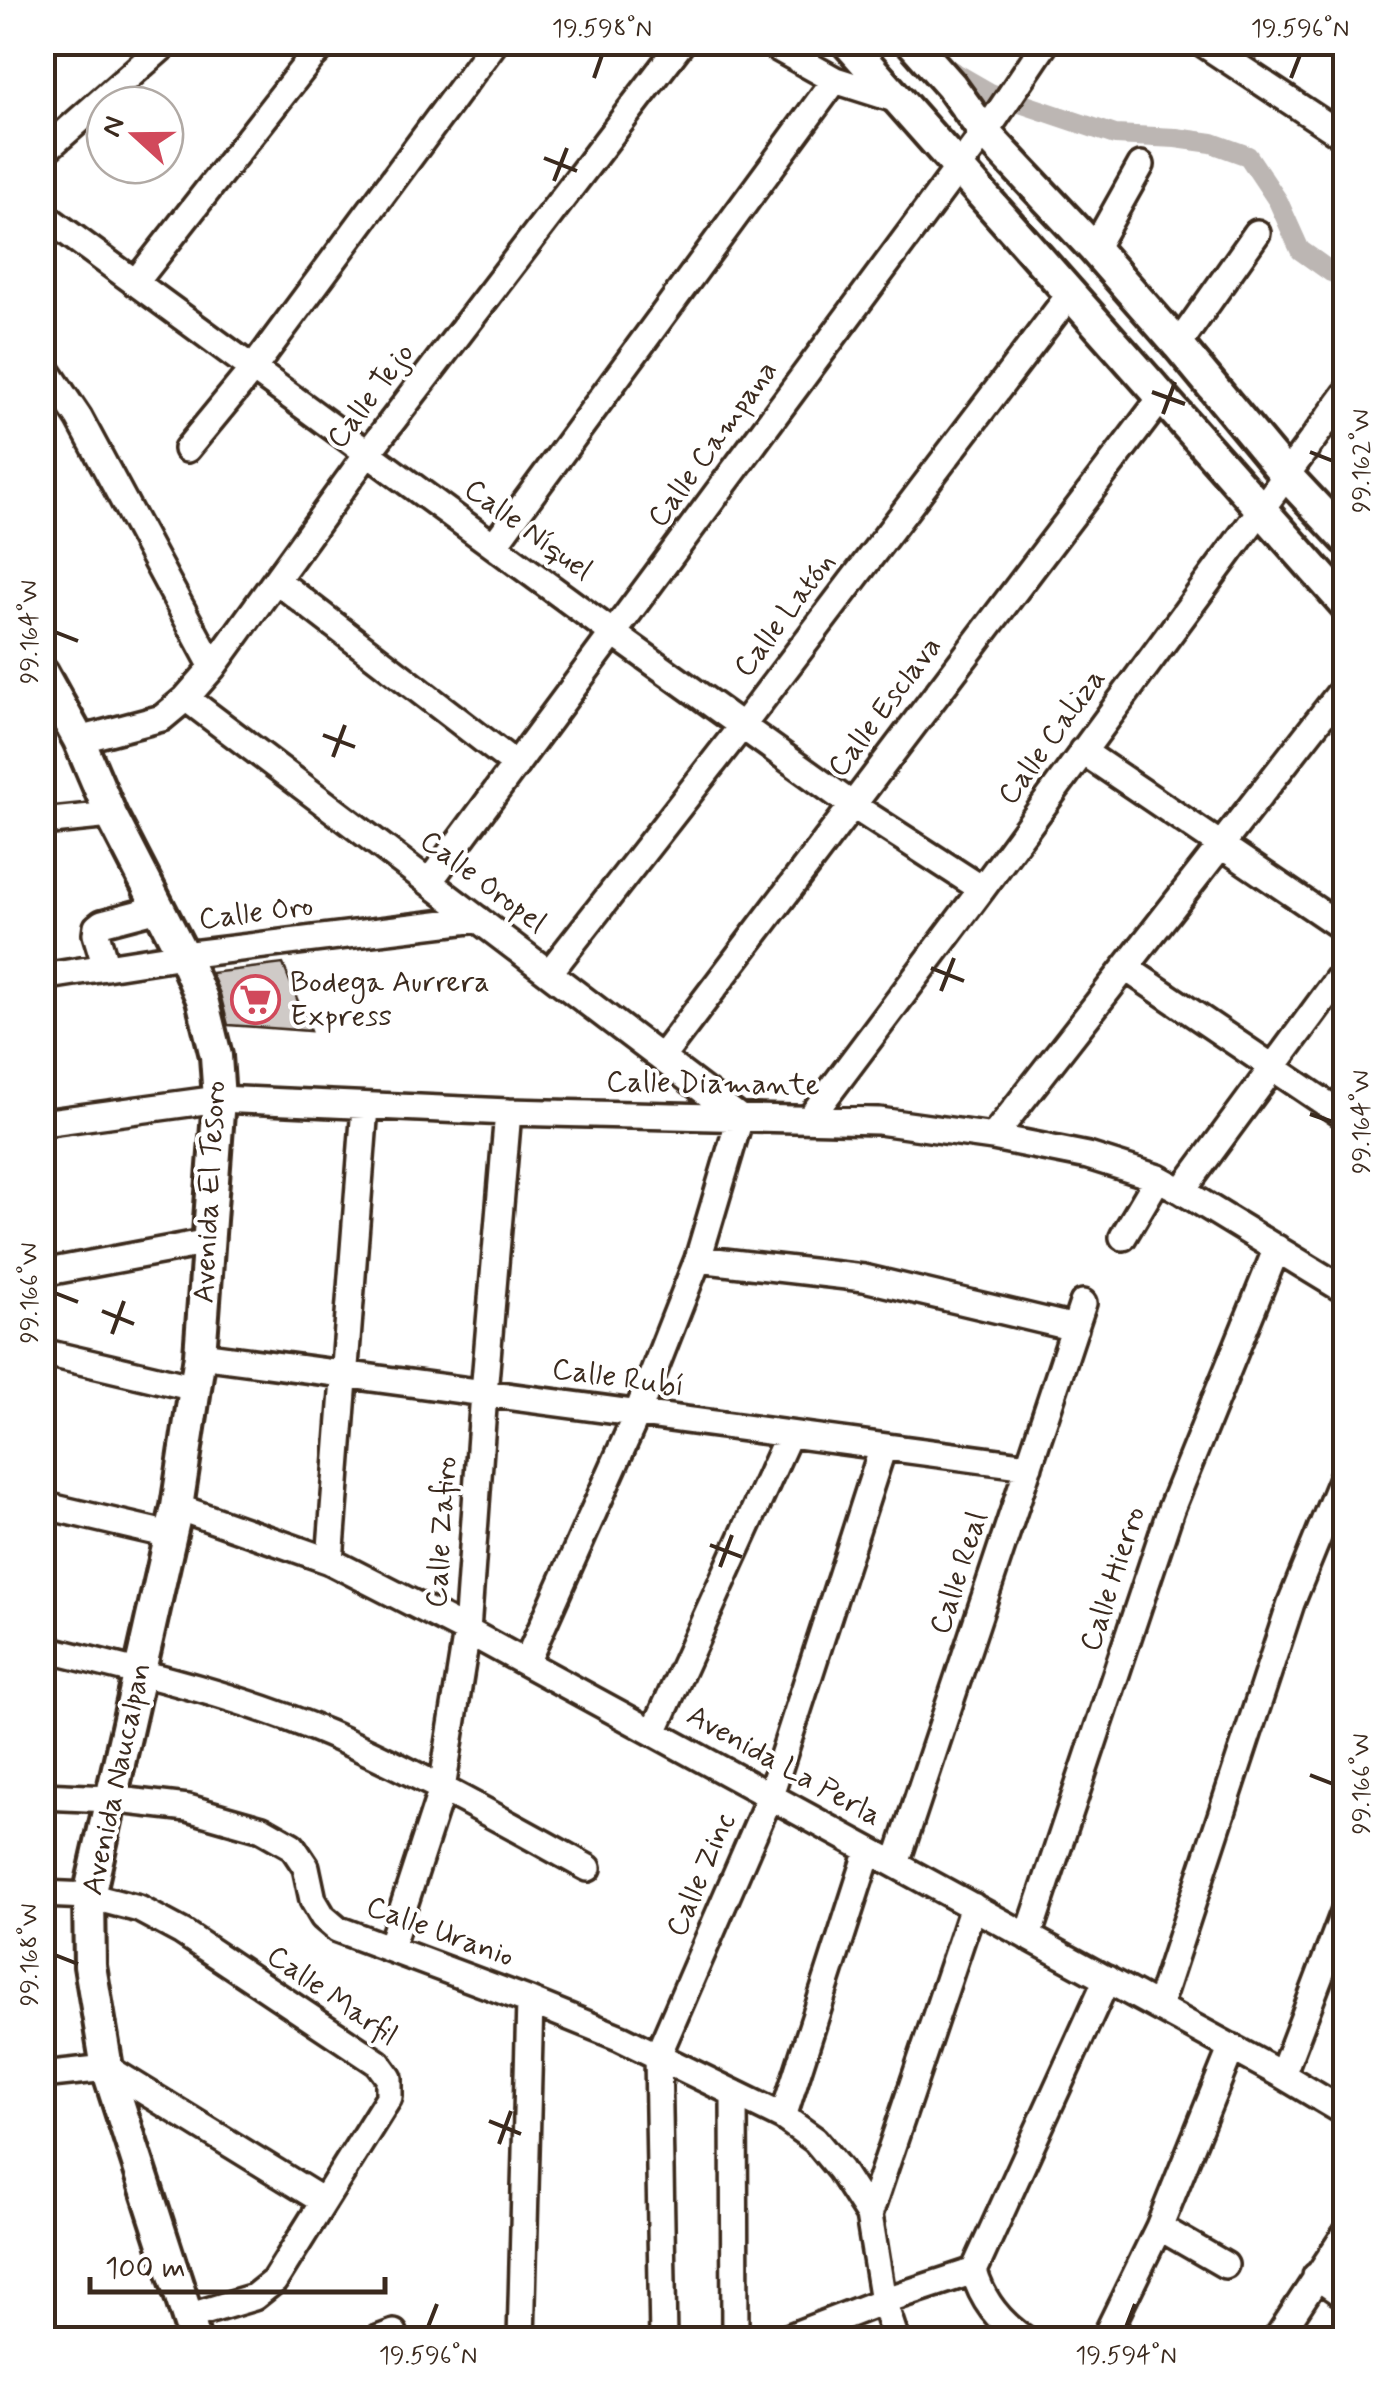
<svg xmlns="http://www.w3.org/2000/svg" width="1388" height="2382" viewBox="0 0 1388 2382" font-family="Mynerve,sans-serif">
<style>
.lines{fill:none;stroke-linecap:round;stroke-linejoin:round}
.canal{stroke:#bcb6b3;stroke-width:20}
.building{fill:#cfcac7;stroke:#3b2a1e;stroke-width:2.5}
.minor-casing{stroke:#3b2a1e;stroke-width:32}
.major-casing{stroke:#3b2a1e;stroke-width:38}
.minor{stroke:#fff;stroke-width:25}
.major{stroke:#fff;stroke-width:30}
.ticks{fill:none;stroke:#3b2a1e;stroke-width:4}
.labels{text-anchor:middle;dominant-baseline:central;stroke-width:8;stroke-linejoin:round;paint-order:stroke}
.street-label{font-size:30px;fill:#3b2a1e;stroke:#fff}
.poi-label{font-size:30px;fill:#3b2a1e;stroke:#fff;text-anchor:start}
.neatline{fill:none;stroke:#3b2a1e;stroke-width:4}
.ticks-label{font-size:25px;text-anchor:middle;fill:#3b2a1e}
</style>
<rect width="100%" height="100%" fill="#fff"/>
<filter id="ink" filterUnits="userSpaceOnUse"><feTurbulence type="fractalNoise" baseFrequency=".01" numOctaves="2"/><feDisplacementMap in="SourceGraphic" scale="20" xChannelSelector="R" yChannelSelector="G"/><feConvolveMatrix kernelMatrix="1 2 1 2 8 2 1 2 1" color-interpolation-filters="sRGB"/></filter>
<g filter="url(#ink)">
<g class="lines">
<path class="canal" d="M943 66 990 93 1115 135 1176 138 1212 143 1248 156 1278 201 1300 250 1331 272 1346 278"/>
</g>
<path class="building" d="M283 964 310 1031 228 1025 220 994 211 973Z"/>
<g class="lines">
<defs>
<path id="minor" d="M767 42 835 80 898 100
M1201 42 1346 138
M42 153 168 42
M42 214 614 634 852 805 982 889
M1094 249 1141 165
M135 283 312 57 327 42
M1178 345 1257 233
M42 363 79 418 213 667
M187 449 252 370 495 42
M494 545 835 80
M276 580 516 765
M186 698 740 1118 698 1259 637 1414 526 1663
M79 740 162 718 186 698 213 667 367 454 682 42
M1082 751 1346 930
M42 822 111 815
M429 882 995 118 1046 42
M106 967 96 934 97 927 102 923 159 908
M1126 968 1346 1117
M549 973 742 726 1070 294
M42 977 183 955 478 919
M661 1058 1162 397
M810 1118 982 889 1346 394
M42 1123 219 1099 508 1112 879 1121 993 1137 1088 1156 1158 1178 1182 1191 1346 1291
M993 1137 1346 685
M1182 1191 1346 968
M1123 1237 1158 1178
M698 1259 864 1278 1075 1328
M42 1273 209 1242
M42 1352 195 1388
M200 1355 1029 1466
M42 1505 170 1535
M177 1507 330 1561 467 1631 1282 2075 1346 2113
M330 1561 365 1107
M42 1648C139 1672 237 1695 329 1734 418 1773 503 1821 588 1868
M654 1732 789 1434
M42 1796 110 1799 188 1808 262 1829 292 1846 306 1867 313 1900 323 1917 337 1929 530 2001 621 2038 783 2117 815 2140 840 2170 869 2215
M896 1864 1083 1303
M42 1894 89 1896 139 1909 182 1932 378 2063 389 2078V2097L274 2281 254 2297 187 2317
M1028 1937 1171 1509 1277 1248
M390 1948 442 1789 467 1631 484 1393 508 1112
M1158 2007 1291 1603 1346 1468
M42 2075 107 2068 323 2201
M1282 2075 1346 1907
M734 2093 735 2340
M783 2117 869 1850
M1159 2227 1225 2265
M974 2271 1107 1979
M974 2271C982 2301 1000 2323 1026 2340
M1316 2276 1346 2297
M42 2335 44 2340
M375 2340 394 2333
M521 2340 530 2001
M663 2340 658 2055 770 1796 883 1447
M782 2340 883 2301 974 2271
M896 2340 883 2301 869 2215 973 1906
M1104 2340 1159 2227 1232 2047
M1276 2340 1346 2233"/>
<path id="major" d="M847 42 1346 605
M912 42 951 86 984 132 1094 249 1178 345 1285 474 1346 539
M42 673 79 740 111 815 183 955 202 999 216 1056 219 1099 200 1355 177 1507 89 1896 90 1966 107 2068 195 2340"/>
</defs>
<use href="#minor" class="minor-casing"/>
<use href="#major" class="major-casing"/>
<use href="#minor" class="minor"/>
<use href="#major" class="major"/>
</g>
</g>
<path class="ticks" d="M594 78 602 55M1291 78 1300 55M544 158 577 171M554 181 567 148M1152 392 1185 404M1163 414 1175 382M1310 452 1333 461M55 632 78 641M323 735 355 747M333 757 345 725M931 968 964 981M941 991 954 958M1310 1114 1333 1122M55 1293 78 1302M102 1311 134 1324M112 1334 124 1301M710 1545 742 1557M720 1567 732 1535M1310 1775 1333 1784M55 1955 78 1964M489 2121 521 2134M499 2144 511 2111M428 2327 437 2304M1126 2327 1135 2304"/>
<defs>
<symbol id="supermarket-ring" viewBox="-11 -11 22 22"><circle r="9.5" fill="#fff" stroke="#d1495b" stroke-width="1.5"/><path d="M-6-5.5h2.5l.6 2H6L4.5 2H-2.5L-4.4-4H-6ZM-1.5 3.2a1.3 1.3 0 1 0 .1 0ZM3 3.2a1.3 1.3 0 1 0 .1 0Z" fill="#d1495b"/></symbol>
</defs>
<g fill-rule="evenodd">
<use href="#supermarket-ring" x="228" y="972" width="55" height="55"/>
</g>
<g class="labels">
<g class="street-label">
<text transform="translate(371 396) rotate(-53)">Calle Tejo</text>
<text transform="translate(713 444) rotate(-54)">Calle Campana</text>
<text transform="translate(528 530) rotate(36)">Calle Níquel</text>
<text transform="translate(785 615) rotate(-53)">Calle Latón</text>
<text transform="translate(885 707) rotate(-53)">Calle Esclava</text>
<text transform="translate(1052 737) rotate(-54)">Calle Caliza</text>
<text transform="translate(483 882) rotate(37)">Calle Oropel</text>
<text transform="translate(256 913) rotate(-7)">Calle Oro</text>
<text transform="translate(713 1084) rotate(1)">Calle Diamante</text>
<text transform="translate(210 1192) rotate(-87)">Avenida El Tesoro</text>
<text transform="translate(618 1378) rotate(8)">Calle Rubí</text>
<text transform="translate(442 1532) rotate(-86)">Calle Zafiro</text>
<text transform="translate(959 1573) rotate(-72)">Calle Real</text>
<text transform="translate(1113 1579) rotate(-72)">Calle Hierro</text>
<text transform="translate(784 1766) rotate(29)">Avenida La Perla</text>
<text transform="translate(117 1779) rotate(-78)">Avenida Naucalpan</text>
<text transform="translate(701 1875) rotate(-67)">Calle Zinc</text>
<text transform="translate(440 1932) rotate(20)">Calle Uranio</text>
<text transform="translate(332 1996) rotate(35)">Calle Marfil</text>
</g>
<g class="poi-label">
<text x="290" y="982">Bodega Aurrera<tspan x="290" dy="34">Express</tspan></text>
</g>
</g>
<rect width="1388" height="2382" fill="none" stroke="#fff" stroke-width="110"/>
<g transform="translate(135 135) rotate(291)"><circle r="48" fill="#ffffff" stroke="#b1aaa5" stroke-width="2.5"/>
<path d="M0-8L18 38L0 25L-18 38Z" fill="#d1495b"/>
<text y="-15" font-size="28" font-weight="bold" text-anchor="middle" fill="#3b2a1e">N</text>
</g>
<path d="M90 2277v15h295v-15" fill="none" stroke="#3b2a1e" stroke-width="5"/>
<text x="105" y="2277" font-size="30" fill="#3b2a1e" stroke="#ffffff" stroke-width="8" paint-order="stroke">100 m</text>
<rect x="55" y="55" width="1278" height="2272" class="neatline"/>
<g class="ticks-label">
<text x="602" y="36">19.598°N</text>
<text x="1300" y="36">19.596°N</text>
<text transform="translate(1360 461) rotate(-90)" y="9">99.162°W</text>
<text transform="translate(28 632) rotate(-90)" y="9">99.164°W</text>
<text transform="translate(1360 1122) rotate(-90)" y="9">99.164°W</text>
<text transform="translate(28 1293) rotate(-90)" y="9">99.166°W</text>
<text transform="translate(1360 1784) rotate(-90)" y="9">99.166°W</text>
<text transform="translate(28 1955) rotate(-90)" y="9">99.168°W</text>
<text x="428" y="2363">19.596°N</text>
<text x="1126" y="2363">19.594°N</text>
</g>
</svg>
